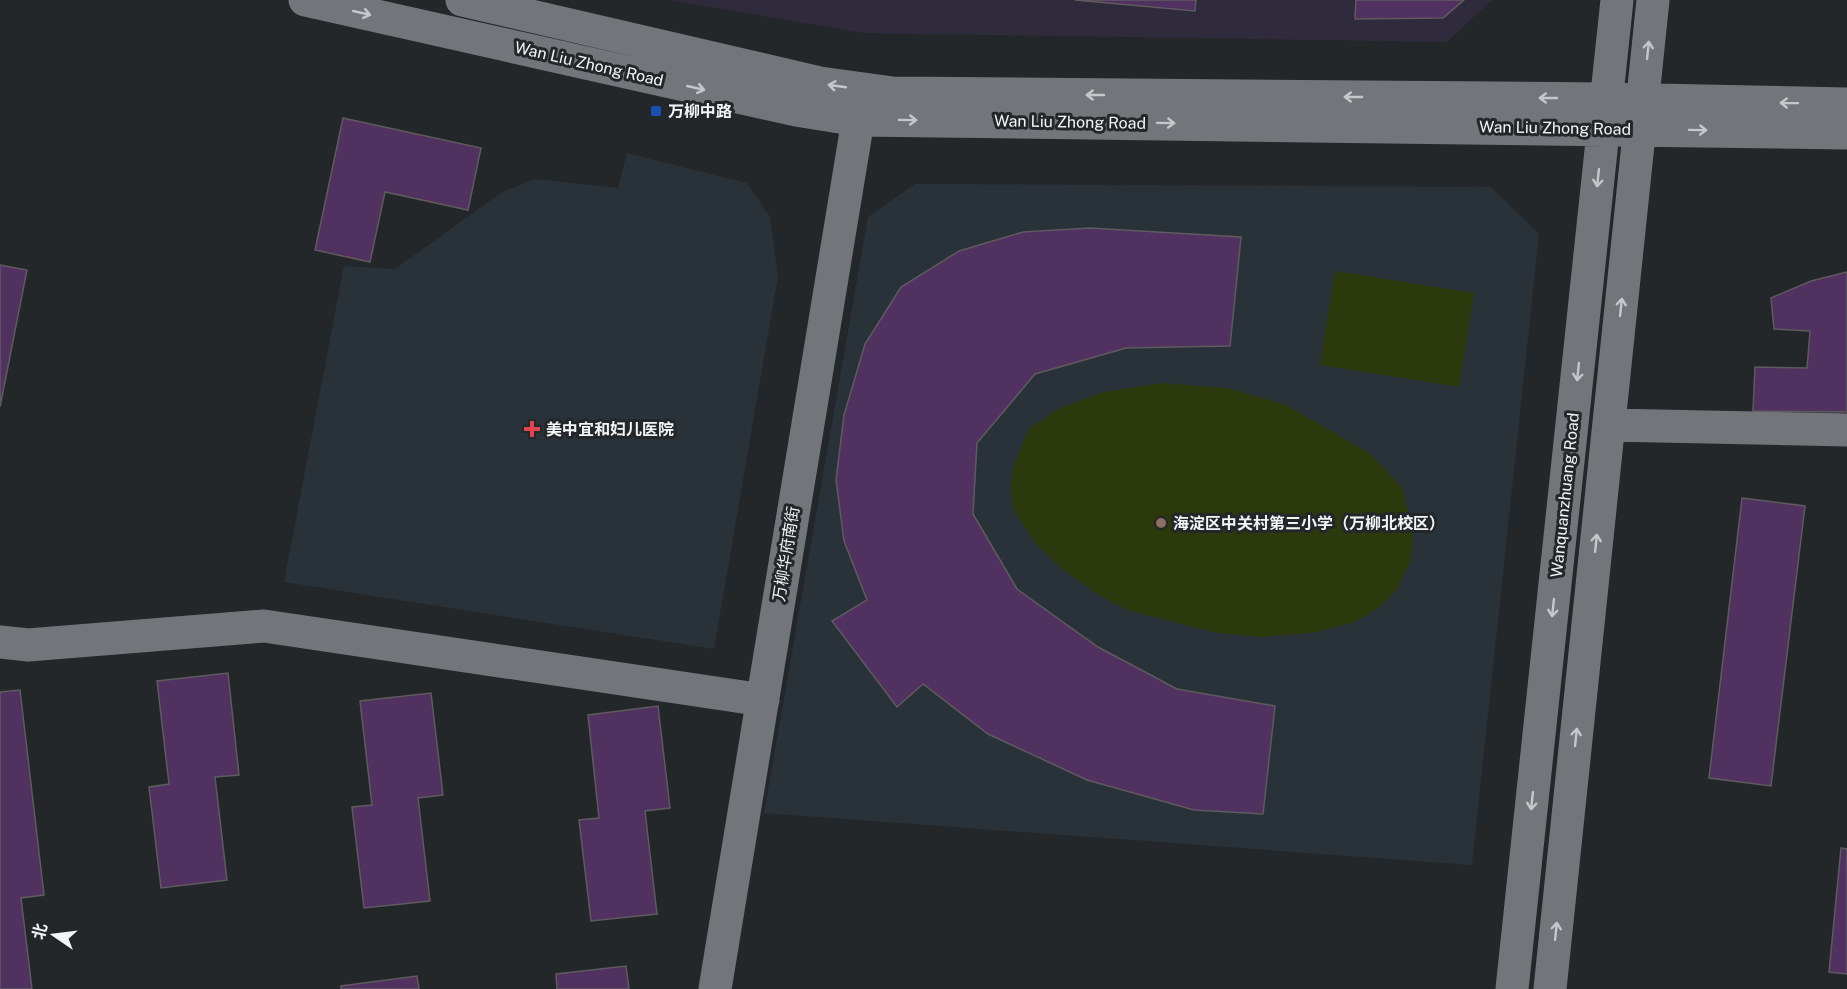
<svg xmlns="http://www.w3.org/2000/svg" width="1847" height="989" viewBox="0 0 1847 989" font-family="'Public Sans','Noto Sans SC',sans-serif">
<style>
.commercial{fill:#2f2b3c}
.built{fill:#2a3239}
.green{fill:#2b390d}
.building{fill:#513160;stroke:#5e5b5f;stroke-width:1.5}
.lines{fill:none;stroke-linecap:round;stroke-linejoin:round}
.minor{stroke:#72767a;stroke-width:33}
.oneway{stroke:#c5c8cb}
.transit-dot{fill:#1a4fb4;stroke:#24272a;stroke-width:2}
.health-dot{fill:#e0444e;stroke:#24272a;stroke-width:2}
.education-dot{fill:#8d6e63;stroke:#24272a;stroke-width:2}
.labels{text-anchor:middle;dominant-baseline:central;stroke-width:6;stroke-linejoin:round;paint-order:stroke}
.street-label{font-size:16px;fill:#f2f4f6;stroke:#24272a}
.poi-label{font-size:16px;font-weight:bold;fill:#f2f4f6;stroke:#24272a;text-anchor:start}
</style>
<rect width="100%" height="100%" fill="#24272a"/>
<path class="commercial" d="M669 0H1492L1447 42 864 33Z"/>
<path class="built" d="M627 153 747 183 770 217 778 276 714 649 284 582 344 266 395 269 502 192 535 179 618 188Z
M915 184 1491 187 1539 234 1472 865 764 813 868 217Z"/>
<path class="green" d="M1335 271 1474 293 1459 387 1320 365Z
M1162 383 1228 388 1286 405 1371 454 1402 488 1414 532 1410 562 1398 588 1379 608 1352 623 1312 633 1262 637 1217 633 1127 610 1095 593 1060 567 1034 542 1014 510 1010 486 1015 462 1029 429 1058 409 1104 392Z"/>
<path class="building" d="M1075 0H1196L1195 11Z
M1356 0H1464L1443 18 1355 19Z
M343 118 481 148 468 210 385 192 370 262 315 250Z
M1090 228 1241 237 1230 346 1126 348 1035 374 977 443 973 514 1017 589 1098 647 1177 689 1275 706 1263 814 1194 810 1087 780 988 734 923 684 897 707 832 621 867 600 844 541 836 480 844 415 865 344 901 287 959 251 1023 232Z
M0 265 27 270 0 407Z
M1847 272V412L1753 411 1755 367 1807 368 1810 331 1774 329 1771 298 1811 281Z
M1742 498 1805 506 1771 786 1709 778Z
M228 673 239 775 215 777 227 880 161 888 149 787 169 784 157 681Z
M20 690 44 895 21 898 32 989H0V692Z
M431 693 443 795 418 798 430 901 364 908 352 807 372 805 360 701Z
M658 706 670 808 645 811 657 914 591 921 579 820 599 818 588 715Z
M1841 848 1847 849V974L1829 972Z
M626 966 629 989H557L556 974Z
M417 976 419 989H341V986Z"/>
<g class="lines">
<path class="minor" d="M305 0 796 110 858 120 1847 133
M462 0 820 83 893 93 1606 99 1847 104
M1609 425 1847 430
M0 642 28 645 264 626 763 700
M715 989 858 120
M1512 989 1617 0
M1550 989 1653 0"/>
</g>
<defs><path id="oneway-shaft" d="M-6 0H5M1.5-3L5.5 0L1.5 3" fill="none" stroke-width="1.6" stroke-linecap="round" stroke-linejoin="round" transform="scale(1.5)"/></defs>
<g class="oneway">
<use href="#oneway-shaft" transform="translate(362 13) rotate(13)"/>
<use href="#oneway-shaft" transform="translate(1648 50) rotate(-84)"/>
<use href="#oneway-shaft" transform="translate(837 86) rotate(-172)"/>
<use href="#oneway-shaft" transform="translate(696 88) rotate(13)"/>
<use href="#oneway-shaft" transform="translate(1095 95) rotate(-180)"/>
<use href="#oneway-shaft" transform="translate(1353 97) rotate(-180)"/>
<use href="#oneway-shaft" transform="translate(1548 98) rotate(-180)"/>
<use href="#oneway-shaft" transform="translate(1789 103) rotate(-179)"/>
<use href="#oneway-shaft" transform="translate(908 120) rotate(1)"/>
<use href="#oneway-shaft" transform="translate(1166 123) rotate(1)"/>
<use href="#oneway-shaft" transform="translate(1698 130) rotate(1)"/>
<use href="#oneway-shaft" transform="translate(1598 178) rotate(96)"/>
<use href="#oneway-shaft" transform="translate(1621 307) rotate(-84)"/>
<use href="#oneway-shaft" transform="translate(1578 372) rotate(96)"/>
<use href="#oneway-shaft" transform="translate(1596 543) rotate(-84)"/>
<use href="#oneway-shaft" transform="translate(1553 608) rotate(96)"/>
<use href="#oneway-shaft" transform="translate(1576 737) rotate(-84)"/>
<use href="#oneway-shaft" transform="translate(1532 801) rotate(96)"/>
<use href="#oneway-shaft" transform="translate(1556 931) rotate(-84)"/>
</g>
<rect class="transit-dot" x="650" y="105" width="12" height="12" rx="3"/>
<path class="health-dot" d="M529 420h6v6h6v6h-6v6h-6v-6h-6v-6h6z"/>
<circle class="education-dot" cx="1161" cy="523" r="6"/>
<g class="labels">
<g class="street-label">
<text transform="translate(589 64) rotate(13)">Wan Liu Zhong Road</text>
<text transform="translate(1070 122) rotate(1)">Wan Liu Zhong Road</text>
<text transform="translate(1555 128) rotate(1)">Wan Liu Zhong Road</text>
<text transform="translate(1565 495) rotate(-84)">Wanquanzhuang Road</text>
<text transform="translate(786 554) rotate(-81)">万柳华府南街</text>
</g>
<g class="poi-label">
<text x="668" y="111">万柳中路</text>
<text x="546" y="429">美中宜和妇儿医院</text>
<text x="1173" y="523">海淀区中关村第三小学（万柳北校区）</text>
</g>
</g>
<g transform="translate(54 935) rotate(284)" stroke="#24272a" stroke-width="4.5" paint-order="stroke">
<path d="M0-4.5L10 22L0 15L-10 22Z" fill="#f2f4f6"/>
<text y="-9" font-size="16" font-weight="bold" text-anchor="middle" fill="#f2f4f6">北</text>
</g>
</svg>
